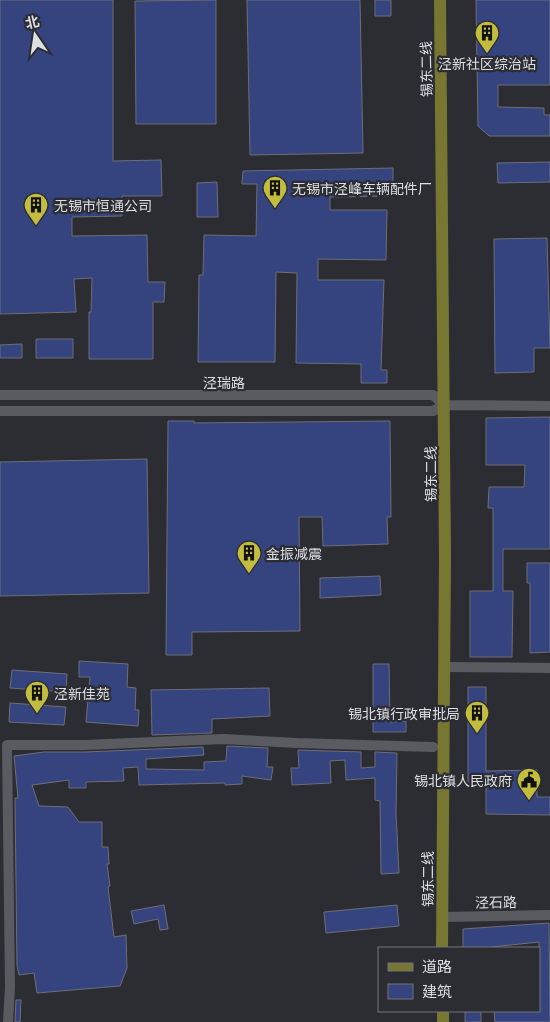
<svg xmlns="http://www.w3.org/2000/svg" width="550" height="1022" viewBox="0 0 550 1022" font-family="'Open Sans','Noto Sans SC',sans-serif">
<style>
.building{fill:#35437f;stroke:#6d6f76}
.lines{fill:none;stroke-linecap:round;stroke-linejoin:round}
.minor{stroke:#595b61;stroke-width:10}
.major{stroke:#787732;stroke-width:12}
.labels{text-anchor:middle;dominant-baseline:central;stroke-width:4.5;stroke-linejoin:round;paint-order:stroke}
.poi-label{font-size:14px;fill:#dedfe3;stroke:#2c2d33;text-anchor:start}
.street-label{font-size:14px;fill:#dedfe3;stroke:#2c2d33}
</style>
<rect width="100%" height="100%" fill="#2c2d33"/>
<path class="building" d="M0 0H113V161L161 160 162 196H122V216L72 217V236L147 235 148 282H165L164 302H153V359H89V312H91L92 278 74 279 76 312 0 314Z
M216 0V124H136L135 1Z
M247 0H360L363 153 250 155Z
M375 0H391V16H375Z
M476 0H550V85H498V107L544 108V115H550V136H489L478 126Z
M550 162V182L498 183 497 163Z
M393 168V196L330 197V210H387L386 260 318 259V280H384L381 370H387V383H361V364L296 363 297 273 276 272 275 362H198L199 275H203L204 235 256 236 257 184H242L243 171Z
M217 182 218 217H197V183Z
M547 238 550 348H534V372L495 373 494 239Z
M36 339H73V358H36Z
M22 344V358H0V345Z
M550 417V549H503V591H513L512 657H470V591H493V508H488L489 487H524L525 465H486V418Z
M168 421H194V423L390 421 391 517H387L388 544 323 546 322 517H299L300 631 192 632V655H166Z
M147 459 149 593 0 596V462Z
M527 563H550V652L530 653V583H527Z
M380 576 381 595 320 598V578Z
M79 661 128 664 127 687 136 688 135 710H139L138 726 86 722 90 677H79Z
M373 664H389L390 722 406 721V732H373Z
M12 670 67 674 66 692 10 688Z
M468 687H486V771L537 770V797H550V815L486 814V782H468Z
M269 688 270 716 212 719V733L152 735 151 690Z
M10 703 66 707 64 725 9 722Z
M227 746 268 748 267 767H273L271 780 242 776V784L225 785V783L139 785 138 767 123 768 124 781 86 782V788H69V780L32 785 39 806 68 807 79 822H102V847H108L109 864H107L110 886 108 887 114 937 126 935 127 968 120 986 37 993 34 973 19 975 17 966 15 798H18L14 756 44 752H85L203 747 204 755 146 759V769L204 770V762L226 761Z
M298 750 361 752V768L375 767V752L397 753 396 813 399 873 381 874 380 801 375 800V778L346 780 345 760 330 761 331 783 292 785 291 768H299Z
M164 905 168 929 160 930 158 919 134 924 131 911Z
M397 905 399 926 326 933 324 912Z
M549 923 550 1022H495L494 1011H539V942L482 948H463V929Z
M16 1000H21L20 1022H15Z
M465 1011H481V1022H465Z"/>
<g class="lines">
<path class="minor" d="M0 395H433L444 405
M0 411H433L444 405 550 406
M444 667 550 668
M442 917 550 915
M8 1022 10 987 7 745H85L223 739 297 743 433 747"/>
<path class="major" d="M440 0 445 558 442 948
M443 1011V1022"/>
</g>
<defs>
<symbol id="building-pin" viewBox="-11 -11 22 30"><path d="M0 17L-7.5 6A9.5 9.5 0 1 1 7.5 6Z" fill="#c2bd3f" stroke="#2c2d33"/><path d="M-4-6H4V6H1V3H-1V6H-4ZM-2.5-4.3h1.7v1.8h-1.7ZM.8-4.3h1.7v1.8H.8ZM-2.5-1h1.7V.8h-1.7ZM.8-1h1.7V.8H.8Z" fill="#111"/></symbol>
<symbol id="civic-pin" viewBox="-11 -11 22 30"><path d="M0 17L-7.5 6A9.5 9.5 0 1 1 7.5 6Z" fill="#c2bd3f" stroke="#2c2d33"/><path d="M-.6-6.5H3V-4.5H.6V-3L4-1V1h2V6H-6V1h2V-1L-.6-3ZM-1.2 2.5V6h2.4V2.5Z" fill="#111"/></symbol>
</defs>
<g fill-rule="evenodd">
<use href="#building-pin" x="473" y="19" width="28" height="38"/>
<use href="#building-pin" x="261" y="174" width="28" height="38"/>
<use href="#building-pin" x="22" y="191" width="28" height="38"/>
<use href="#building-pin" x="235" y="539" width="28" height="38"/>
<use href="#building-pin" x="23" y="679" width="28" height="38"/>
<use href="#building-pin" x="463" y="699" width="28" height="38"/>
<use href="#civic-pin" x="515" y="766" width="28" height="38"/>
</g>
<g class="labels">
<g class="poi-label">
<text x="487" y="63" text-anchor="middle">泾新社区综治站</text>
<text x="292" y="188">无锡市泾峰车辆配件厂</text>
<text x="54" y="205">无锡市恒通公司</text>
<text x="266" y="553">金振减震</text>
<text x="54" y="693">泾新佳苑</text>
<text x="460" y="713" text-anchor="end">锡北镇行政审批局</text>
<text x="512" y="780" text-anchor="end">锡北镇人民政府</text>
</g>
<g class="street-label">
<text transform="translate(426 69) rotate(-91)">锡东二线</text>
<text x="224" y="382">泾瑞路</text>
<text transform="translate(430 474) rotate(-90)">锡东二线</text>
<text transform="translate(427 879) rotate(-90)">锡东二线</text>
<text transform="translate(496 902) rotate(-1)">泾石路</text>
</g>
</g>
<rect x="378" y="947" width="162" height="65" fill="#2c2d33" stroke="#737479"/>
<rect x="388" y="963" width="25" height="8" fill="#787732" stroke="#737479"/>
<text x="422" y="972" font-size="15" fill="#dedfe3">道路</text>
<rect x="388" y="984" width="25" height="15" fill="#35437f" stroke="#737479"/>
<text x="422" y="997" font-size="15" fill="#dedfe3">建筑</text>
<g transform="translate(35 35) rotate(347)" stroke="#2c2d33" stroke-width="4" paint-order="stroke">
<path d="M0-4L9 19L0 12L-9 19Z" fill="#dedfe3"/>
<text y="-8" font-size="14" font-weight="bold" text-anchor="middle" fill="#dedfe3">北</text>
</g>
</svg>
